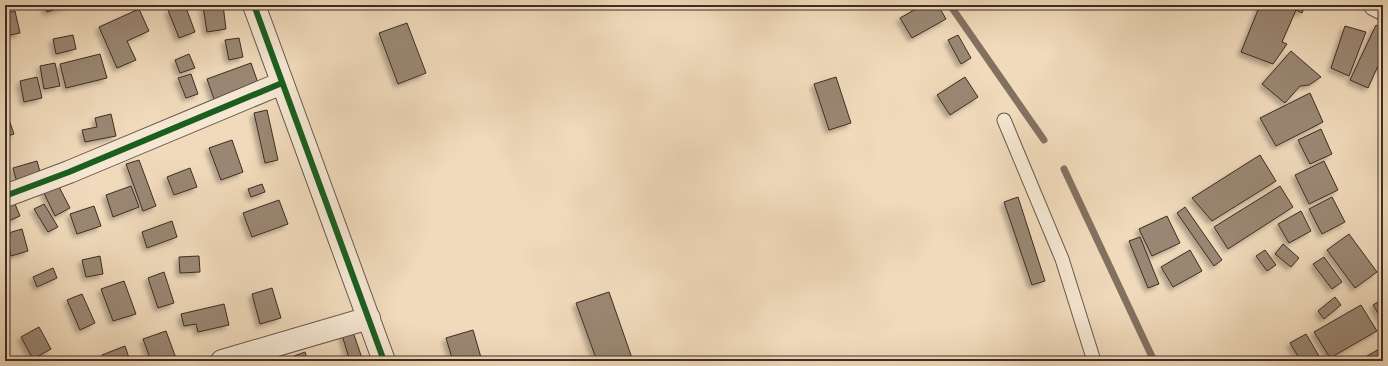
<svg xmlns="http://www.w3.org/2000/svg" width="1388" height="366" viewBox="0 0 1388 366" font-family="'IM FELL Great Primer',serif">
<style>
.lines{fill:none;stroke-linecap:round;stroke-linejoin:round}
.stream{stroke:#837160;stroke-width:7}
.building{fill:#9a8773;stroke:#3c2d25;filter:url(#shadow)}
.lane-casing{stroke:#69584a;stroke-width:15}
.street-casing{stroke:#69584a;stroke-width:24}
.lane{stroke:#f5e7d3;stroke-width:13}
.street{stroke:#f5e7d3;stroke-width:22}
.cycleway-casing{stroke:#f5e7d3;stroke-width:8}
.cycleway{stroke:#1b5e20;stroke-width:6}
</style>
<defs>
<filter id="shadow"><feDropShadow dx="-3.5" dy="3.5" stdDeviation="2" flood-color="#0004"/></filter>
</defs>
<rect width="100%" height="100%" fill="#f0dabb"/>
<filter id="stains"><feTurbulence type="fractalNoise" baseFrequency=".005" numOctaves="4"/><feColorMatrix values="0 0 0 0 .2 0 0 0 0 .09 0 0 0 0 .02 0 0 0 .5 -.17"/></filter>
<radialGradient id="worn" r=".72"><stop offset=".6" stop-color="#630" stop-opacity="0"/><stop offset="1" stop-color="#630" stop-opacity=".3"/></radialGradient>
<g class="lines">
<path class="stream" d="M950 5 1044 140
M1064 169 1154 361"/>
</g>
<path class="building" d="M45 5H69L47 12Z
M182 5H185L195 32 179 38 168 10Z
M223 5 226 29 207 32 203 6Z
M923 5H938L946 19 912 38 900 18Z
M1260 5H1305L1302 13 1296 10 1282 42 1287 44 1273 64 1241 52Z
M139 9 149 31 127 41 136 60 117 68 99 27Z
M15 11 20 33 5 36 6 13Z
M407 23 426 73 398 84 379 33Z
M1376 25 1383 29V69L1378 66 1368 88 1350 80Z
M1345 26 1366 32 1349 76 1331 68Z
M73 35 76 49 56 54 53 39Z
M958 35 971 58 961 64 948 40Z
M239 38 243 57 229 60 225 40Z
M1291 51 1321 77 1309 85 1300 86 1285 103 1262 84Z
M100 54 107 78 66 88 60 64Z
M189 54 195 68 180 73 175 60Z
M55 63 60 86 44 89 40 66Z
M251 63 258 83 214 99 207 79Z
M191 74 198 94 186 98 178 78Z
M37 77 42 98 24 102 20 81Z
M836 77 851 123 829 130 814 84Z
M965 77 978 97 950 115 937 95Z
M1310 93 1323 122 1276 146 1260 118Z
M267 110 278 160 265 163 254 113Z
M5 114H7L14 134 5 137Z
M111 114 116 136 85 142 82 130 97 127 95 118Z
M1321 129 1332 154 1310 164 1298 140Z
M232 140 243 172 221 180 209 148Z
M1260 155 1276 181 1212 221 1192 198Z
M139 160 156 206 143 211 126 164Z
M37 161 42 179 18 186 13 168Z
M1324 161 1338 190 1309 204 1295 175Z
M190 168 197 187 174 195 167 177Z
M57 183 70 208 55 216 43 191Z
M262 184 265 192 251 197 248 189Z
M131 186 139 207 113 217 106 195Z
M1280 186 1293 207 1228 249 1214 227Z
M1018 197 1045 281 1032 285 1004 202Z
M1332 197 1345 222 1322 234 1309 209Z
M279 200 288 224 252 237 243 213Z
M15 204 20 216 6 222 5 209Z
M44 204 58 227 48 232 34 209Z
M94 206 101 226 77 234 70 214Z
M1185 207 1222 260 1214 266 1177 213Z
M1301 211 1311 231 1289 243 1278 224Z
M1167 216 1180 243 1152 256 1139 229Z
M172 221 177 237 147 248 142 232Z
M22 229 28 251 11 256 5 234Z
M1349 234 1377 272 1355 288 1327 250Z
M1140 237 1159 284 1148 288 1129 241Z
M1283 244 1299 258 1291 267 1275 254Z
M1190 250 1202 271 1173 287 1161 267Z
M1265 250 1276 265 1267 271 1256 256Z
M100 256 103 274 86 277 82 260Z
M199 256 200 272 180 273 179 257Z
M1324 257 1342 282 1332 289 1313 264Z
M53 268 57 278 37 287 33 277Z
M164 272 174 303 158 308 148 278Z
M124 281 136 314 113 321 101 289Z
M272 288 281 318 260 324 252 294Z
M609 292 633 361H597L576 303Z
M82 294 95 323 80 330 67 300Z
M1335 297 1341 305 1324 319 1318 311Z
M1383 299V321L1373 305Z
M224 304 229 325 198 332 196 324 184 326 181 314Z
M1361 305 1377 331 1330 358 1314 332Z
M39 327 51 349 33 359 21 337Z
M352 329 363 361H350L341 332Z
M473 330 482 361H453L446 338Z
M166 331 177 361H151L143 339Z
M1306 334 1322 361H1301L1290 343Z
M125 346 130 361H104L102 355Z
M1383 347V361H1358Z
M305 352 308 361H296L294 356Z"/>
<g class="lines">
<defs>
<path id="lane" d="M1004 120 1062 259 1094 361"/>
<path id="street" d="M254 5 384 361
M1375 5 1383 9
M5 196 69 172 282 83
M222 361 369 318"/>
</defs>
<use href="#lane" class="lane-casing"/>
<use href="#street" class="street-casing"/>
<use href="#lane" class="lane"/>
<use href="#street" class="street"/>
<defs>
<path id="cycleway" d="M254 5 384 361
M5 196 69 172 282 83"/>
</defs>
<use href="#cycleway" class="cycleway-casing"/>
<use href="#cycleway" class="cycleway"/>
</g>
<rect width="1388" height="366" fill="none" stroke="#f0dabb" stroke-width="20"/>
<rect x="6" y="6" width="1376" height="354" fill="none" stroke="#3c2d25" stroke-width="2"/>
<rect x="10" y="10" width="1368" height="346" fill="none" stroke="#3c2d25"/>
<rect width="100%" height="100%" filter="url(#stains)"/>
<rect width="100%" height="100%" fill="url(#worn)"/>
</svg>
